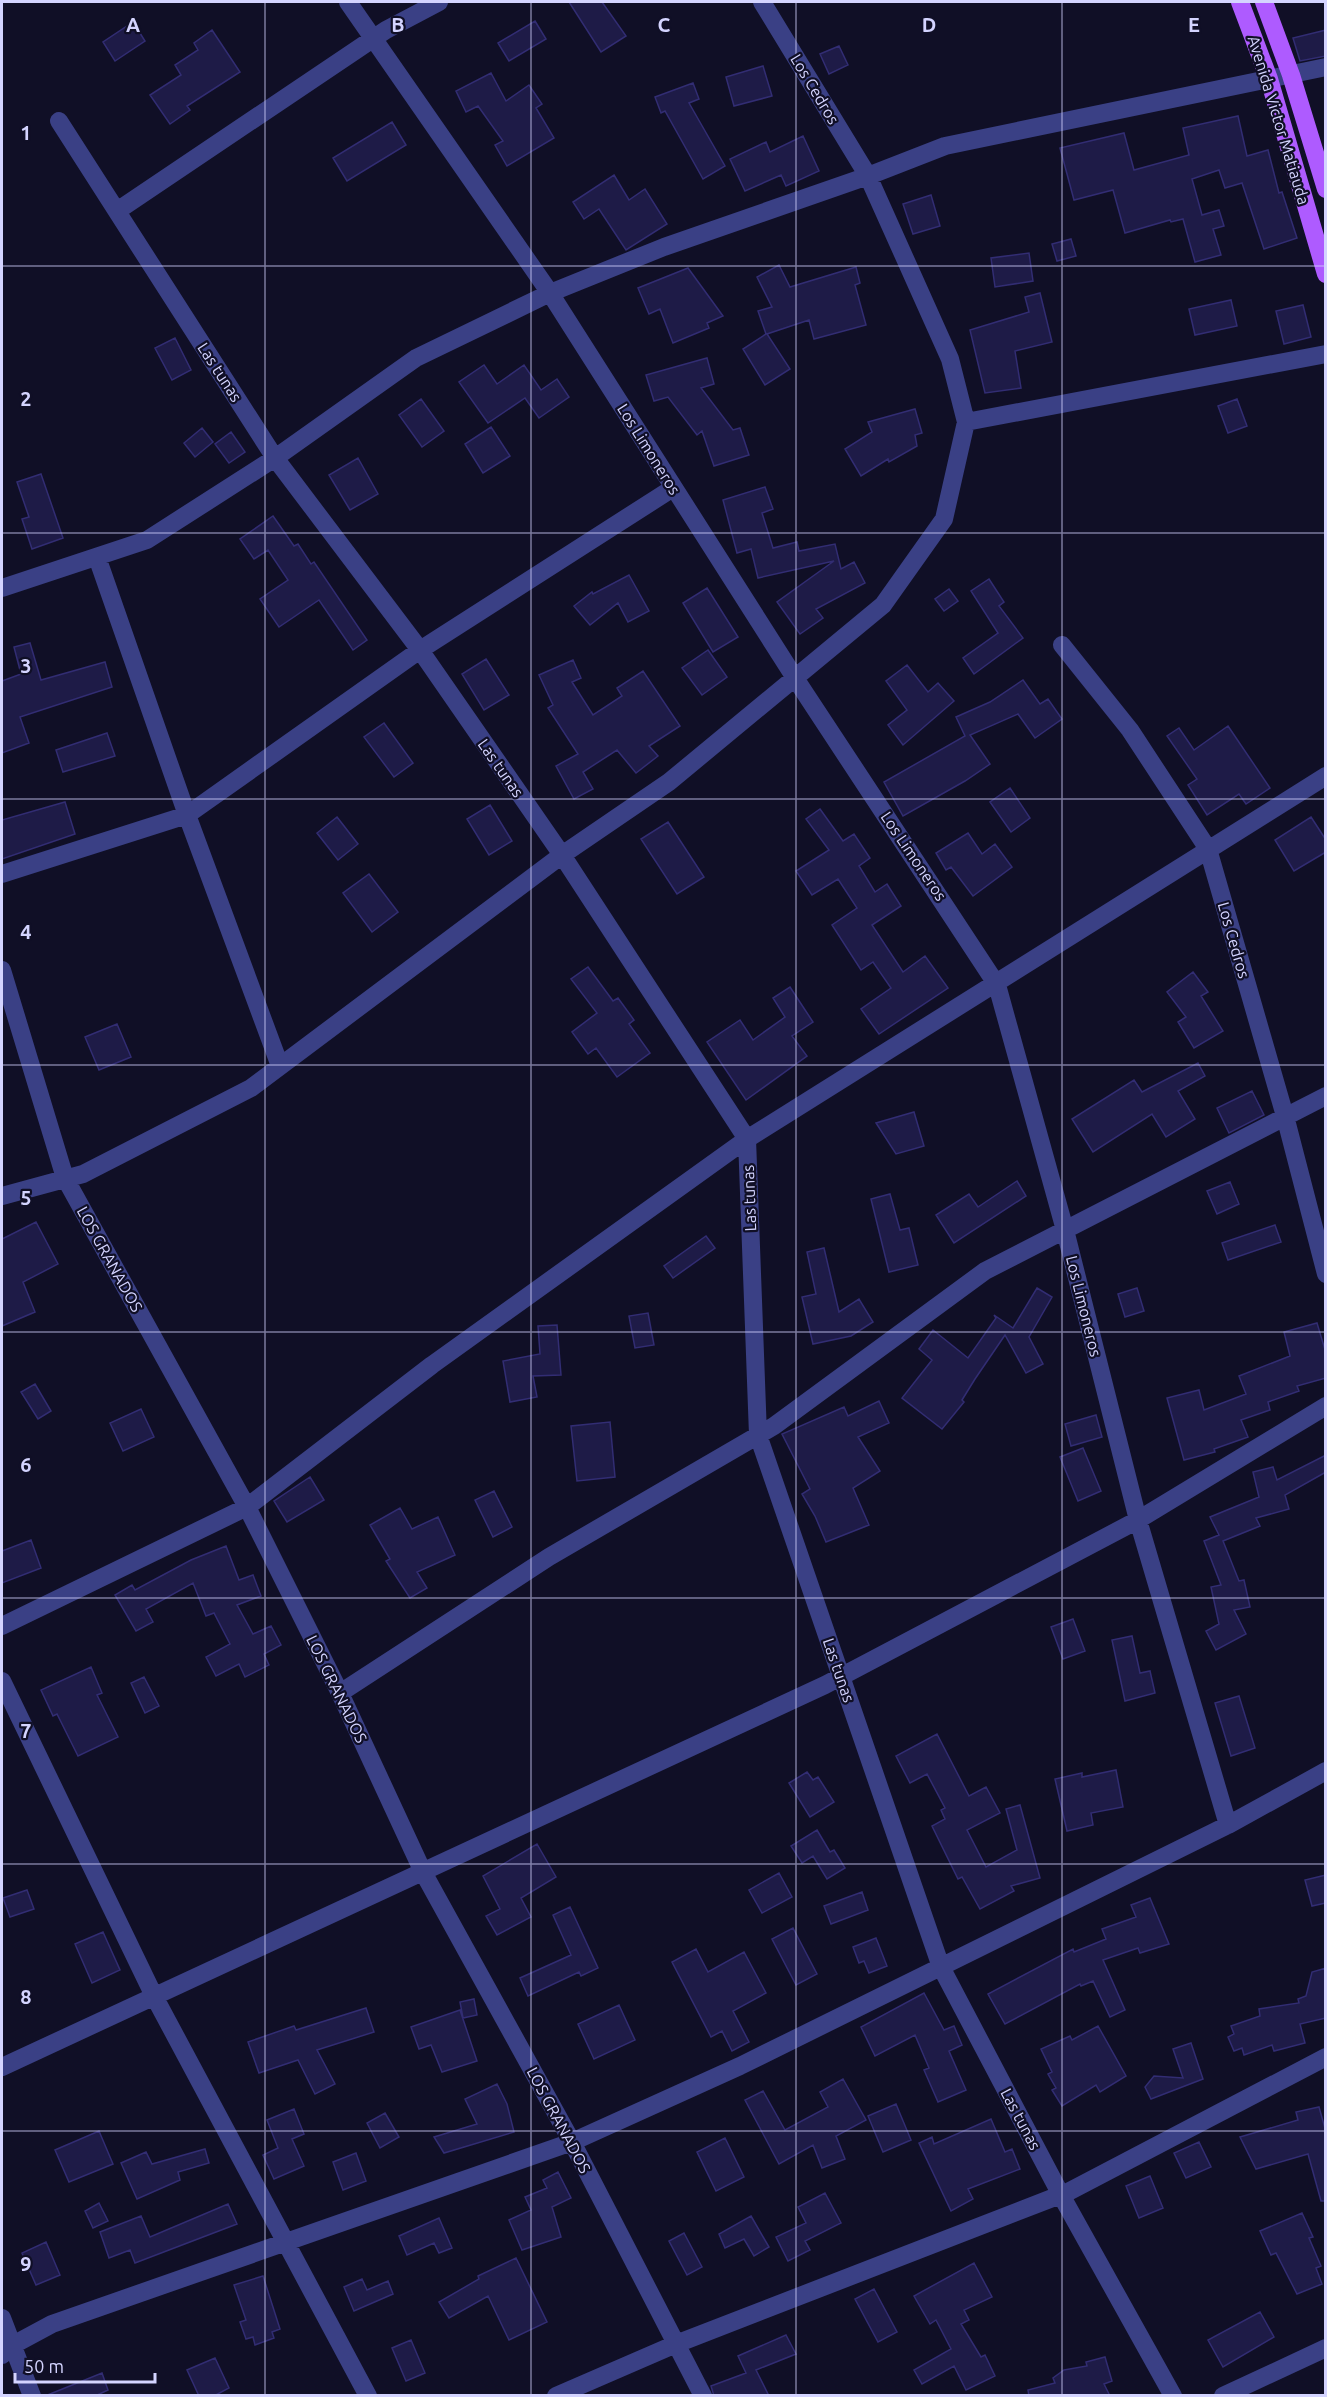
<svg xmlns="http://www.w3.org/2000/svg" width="1327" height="2397" viewBox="0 0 1327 2397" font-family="Ubuntu,sans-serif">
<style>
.building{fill:#1e1b47;stroke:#322d73;stroke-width:1.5}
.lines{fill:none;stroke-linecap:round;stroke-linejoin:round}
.minor{stroke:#3a4085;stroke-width:18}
.major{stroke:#ae5bff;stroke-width:18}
.grid{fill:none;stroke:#d4d4ff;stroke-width:1.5;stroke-opacity:0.55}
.labels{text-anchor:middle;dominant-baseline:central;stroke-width:4.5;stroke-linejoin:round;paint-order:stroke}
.street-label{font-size:16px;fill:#d4d4ff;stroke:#100f26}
.grid-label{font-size:20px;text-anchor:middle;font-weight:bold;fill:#d4d4ff;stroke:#100f26;stroke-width:4.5;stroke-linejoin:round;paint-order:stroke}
</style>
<rect width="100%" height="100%" fill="#100f26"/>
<path class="building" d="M569 2H602L626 36 601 52Z
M535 21 546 39 509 61 498 43Z
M133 22 145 41 115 61 103 42Z
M212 30 240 72 187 106 190 110 170 124 150 95 181 75 175 65 198 50 194 43Z
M1326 30V56L1300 61 1293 38Z
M839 46 848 65 829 74 820 54Z
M763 66 772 96 734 106 726 77Z
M491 73 506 101 529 85 542 104 536 108 554 138 507 166 495 145 503 141 478 106 466 112 456 91Z
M693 83 699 99 689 103 725 166 703 179 665 111 661 113 655 97Z
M1238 116 1247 156 1268 150 1279 193 1282 192 1297 238 1264 249 1242 183 1225 188 1219 170 1192 179 1202 215 1219 210 1224 226 1213 229 1221 255 1195 262 1183 219 1171 222 1170 220 1125 233 1113 190 1074 200 1060 148 1124 133 1134 170 1189 155 1183 128Z
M392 122 406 145 347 181 333 158Z
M803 136 819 171 786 186 781 175 745 191 730 159 766 142 770 152Z
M614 175 629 200 645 189 667 224 626 250 599 209 584 219 573 202Z
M931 195 940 226 913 234 903 204Z
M1071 239 1076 256 1057 261 1052 244Z
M1029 253 1033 281 995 287 991 258Z
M779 265 790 287 856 267 860 283 855 285 866 325 814 339 809 320 767 334 790 369 765 385 743 349 766 334 758 311 772 307 757 277Z
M688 268 723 316 707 323 709 328 673 343 660 309 649 314 638 288Z
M1040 293 1052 342 1015 351 1021 388 985 393 970 330 1029 312 1025 297Z
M1231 300 1237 326 1195 335 1189 309Z
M1303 305 1311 337 1284 344 1276 311Z
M175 338 191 370 172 380 155 348Z
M707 358 714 384 701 388 733 430 740 428 749 455 714 466 702 431 697 435 668 397 654 401 646 375Z
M484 365 497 384 524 365 541 390 557 379 569 397 539 418 525 398 488 423 459 382Z
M421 399 444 431 422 447 399 415Z
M1237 399 1247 426 1228 433 1218 406Z
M915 409 922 433 915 435 917 446 889 462 888 459 861 476 845 449 872 432 868 422Z
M491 427 510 456 483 473 465 444Z
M202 428 213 442 195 457 184 443Z
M231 432 245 452 229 463 215 444Z
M358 458 378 494 350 510 329 475Z
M41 474 63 538 32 549 22 519 29 517 17 482Z
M765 487 773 509 762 513 773 548 797 542 799 551 835 544 841 569 854 562 865 583 816 609 823 618 800 634 777 602 834 561 758 578 751 549 737 553 723 500Z
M273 516 294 546 298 544 311 564 314 562 367 640 353 650 319 600 279 627 260 599 288 580 268 550 254 559 240 539Z
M629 575 649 611 628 622 618 603 590 625 574 606 592 592 593 594Z
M989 579 1004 602 999 606 1023 638 974 674 963 658 998 633 971 591Z
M707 588 738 637 713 652 683 603Z
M949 589 958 601 944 611 935 599Z
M30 643 41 680 105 662 112 687 20 717 29 743 2 753V681L21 674 14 647Z
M708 650 727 677 702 695 682 668Z
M486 659 509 695 484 710 462 674Z
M573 660 581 678 572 682 593 715 622 696 617 688 643 671 680 726 649 746 658 756 636 773 617 750 583 772 593 789 574 799 556 766 578 754 548 708 553 705 539 675Z
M907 665 928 692 938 683 954 701 903 745 888 725 907 710 886 681Z
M1023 680 1040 704 1048 699 1062 719 1035 738 1018 714 970 735 990 764 965 781 903 816 884 782 965 736 956 717 990 702Z
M384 723 413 763 394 777 364 737Z
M1228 726 1270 788 1246 804 1239 794 1207 815 1188 785 1197 779 1167 736 1179 728 1194 750Z
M107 733 115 756 63 772 56 750Z
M1010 788 1030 818 1011 832 990 802Z
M65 802 75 834 2 859V820Z
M490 805 512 841 489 855 467 819Z
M820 809 843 841 854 834 870 858 859 866 875 892 887 884 901 906 872 925 903 972 925 956 948 988 879 1034 861 1009 891 988 873 962 861 970 832 925 857 908 838 879 812 895 796 871 829 850 806 819Z
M337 817 358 844 338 860 317 833Z
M1311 817 1326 840V852L1294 871 1275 840Z
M668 822 704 877 677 894 641 839Z
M968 833 982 854 995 844 1012 867 973 896 951 867 946 870 936 853Z
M369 874 398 912 372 932 343 893Z
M588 967 613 1001 618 998 634 1020 629 1024 650 1053 617 1077 596 1048 588 1054 572 1032 597 1013 571 979Z
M1193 972 1208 992 1201 996 1223 1031 1194 1048 1178 1022 1186 1017 1167 992Z
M790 987 813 1022 792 1036 807 1056 746 1100 707 1042 740 1020 753 1040 785 1017 773 998Z
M117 1024 131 1057 99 1070 85 1037Z
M1198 1063 1205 1076 1178 1091 1195 1119 1166 1137 1152 1114 1093 1152 1072 1119 1134 1080 1142 1092Z
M1252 1091 1264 1115 1229 1133 1217 1108Z
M914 1112 924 1146 896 1154 876 1123Z
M1017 1181 1026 1196 954 1243 936 1215 969 1194 978 1207Z
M1230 1182 1239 1204 1217 1214 1207 1191Z
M890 1194 900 1230 909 1228 918 1265 889 1272 871 1199Z
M36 1222 58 1264 23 1282 35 1312 2 1326V1239Z
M1275 1225 1281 1242 1228 1260 1222 1243Z
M706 1236 715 1248 673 1278 664 1266Z
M824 1248 839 1312 859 1299 873 1322 851 1336 813 1344 802 1297 816 1294 807 1252Z
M1037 1288 1052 1297 1029 1337 1043 1364 1026 1373 1005 1335 975 1379 962 1400 964 1402 942 1429 902 1398 932 1360 919 1349 933 1330 968 1358 996 1318 994 1315 1013 1328Z
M1137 1288 1144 1311 1125 1317 1118 1294Z
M648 1313 654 1345 635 1348 629 1316Z
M1317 1323 1326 1353V1378L1297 1386 1299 1391 1268 1402 1270 1410 1241 1420 1248 1437 1214 1449 1215 1452 1184 1460 1167 1398 1199 1390 1204 1410 1246 1394 1239 1376 1290 1356 1284 1332Z
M557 1325 561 1375 533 1376 537 1397 510 1402 503 1361 540 1354 538 1326Z
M35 1384 51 1411 38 1419 21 1392Z
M879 1401 889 1423 858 1437 880 1471 853 1488 869 1525 826 1542 815 1516 802 1494 810 1489 782 1434 844 1407 848 1416Z
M141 1409 154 1437 123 1451 110 1423Z
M1096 1415 1102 1437 1071 1446 1065 1424Z
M610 1422 615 1477 577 1481 571 1426Z
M1083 1448 1101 1491 1078 1501 1060 1457Z
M1326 1455V1472L1285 1495 1289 1509 1256 1518 1260 1526 1223 1541 1239 1581 1244 1580 1250 1607 1234 1610 1246 1634 1216 1650 1206 1631 1219 1624 1211 1587 1221 1585 1204 1541 1219 1535 1210 1517 1259 1497 1253 1472 1273 1467 1277 1480Z
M310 1477 324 1500 287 1522 274 1501Z
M494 1491 512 1527 493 1537 475 1500Z
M400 1508 412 1529 438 1517 455 1555 417 1572 427 1588 410 1598 386 1561 390 1559 370 1525Z
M31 1540 41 1568 2 1583V1551Z
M226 1546 239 1580 253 1575 261 1596 237 1605 253 1634 271 1626 281 1645 264 1654 269 1665 245 1677 239 1664 216 1676 206 1657 230 1644 214 1613 206 1616 193 1583 146 1609 153 1622 136 1631 115 1595 132 1585 135 1590 191 1560Z
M1073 1619 1085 1651 1063 1659 1051 1627Z
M1132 1636 1140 1673 1150 1671 1155 1693 1125 1701 1112 1640Z
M91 1667 102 1693 97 1695 118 1737 78 1756 57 1714 53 1716 41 1690Z
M144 1677 159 1706 145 1713 131 1683Z
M1239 1696 1255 1748 1231 1756 1215 1703Z
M937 1734 969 1796 986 1787 1000 1813 967 1830 986 1867 1017 1850 1006 1809 1020 1805 1040 1878 1011 1886 1014 1891 980 1909 962 1877 958 1879 932 1826 945 1819 941 1810 945 1808 927 1774 910 1783 896 1756Z
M1116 1770 1123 1807 1091 1813 1093 1825 1067 1831 1055 1779 1082 1773V1777Z
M807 1772 813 1780 818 1777 834 1802 810 1817 789 1783Z
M817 1830 830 1852 834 1850 845 1868 827 1879 813 1856 802 1863 791 1846Z
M537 1844 556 1877 521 1898 531 1917 497 1935 486 1916 500 1909 483 1876Z
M779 1873 792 1897 762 1913 749 1890Z
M1326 1875V1903L1312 1906 1305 1880Z
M27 1890 34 1909 10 1917 3 1898Z
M862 1892 868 1910 831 1924 824 1906Z
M1150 1898 1169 1944 1140 1953 1138 1948 1103 1960 1125 2010 1110 2017 1093 1981 1081 1986 1080 1984 1005 2024 988 1994 1073 1949 1074 1952 1106 1939 1102 1929 1136 1917 1131 1905Z
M570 1907 598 1968 581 1976 579 1972 528 1996 520 1978 571 1955 553 1915Z
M793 1928 817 1974 796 1985 772 1939Z
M103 1932 120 1970 92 1983 75 1944Z
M876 1938 887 1966 869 1973 864 1961 859 1963 853 1947Z
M696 1949 708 1972 744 1952 766 1993 733 2011 749 2042 732 2051 722 2031 711 2037 672 1962Z
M1326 1968V2018L1300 2024 1305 2043 1274 2051 1272 2045 1244 2055 1242 2048 1234 2051 1228 2037 1234 2034 1231 2026 1260 2016 1259 2009 1299 2003 1298 1999 1306 1996 1312 1972Z
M924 1993 944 2030 954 2026 962 2045 949 2051 966 2090 938 2102 924 2070 929 2068 915 2035 875 2056 861 2027Z
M474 1999 477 2015 463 2018 460 2002Z
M619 2005 635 2040 594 2059 578 2024Z
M366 2008 374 2032 317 2050 335 2084 315 2094 298 2060 259 2073 248 2042 294 2026 296 2030Z
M460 2010 477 2061 442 2072 431 2045 419 2049 411 2027Z
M1098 2026 1126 2076 1100 2092 1096 2085 1062 2106 1052 2090 1056 2088 1048 2074 1052 2072 1041 2049 1070 2036 1072 2040Z
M1191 2043 1203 2079 1151 2099 1145 2087 1154 2076 1183 2078 1173 2049Z
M843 2079 866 2120 836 2136 845 2159 822 2168 813 2145 779 2164 745 2100 763 2091 785 2130 828 2107 820 2092Z
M497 2084 507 2104 514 2132 444 2153 434 2137 477 2124 465 2099Z
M896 2104 911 2140 883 2152 868 2116Z
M1319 2107 1326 2132V2201H1321L1308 2154 1256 2169 1240 2137 1298 2120 1296 2112Z
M294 2109 304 2134 292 2139 304 2166 274 2179 263 2155 278 2148 267 2120Z
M385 2113 399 2137 380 2148 367 2123Z
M991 2119 1005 2152 1012 2149 1020 2169 968 2189 973 2199 951 2211 919 2143 932 2137 934 2144Z
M99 2131 113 2164 69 2182 55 2150Z
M725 2138 744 2177 716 2191 697 2152Z
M1199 2142 1211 2167 1186 2178 1174 2153Z
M205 2149 209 2163 178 2172 180 2180 137 2199 121 2163 146 2152 152 2164Z
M356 2153 366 2181 343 2190 333 2162Z
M558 2172 571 2198 552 2207 561 2237 522 2250 509 2220 531 2210 525 2197 547 2188 543 2180Z
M1150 2176 1163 2208 1139 2218 1126 2186Z
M825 2193 841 2223 805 2241 810 2250 788 2261 776 2237 806 2223 798 2207Z
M99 2203 108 2221 93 2228 85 2211Z
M228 2204 237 2224 135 2263 130 2250 109 2258 100 2232 141 2216 150 2237Z
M1302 2213 1313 2237 1309 2238 1321 2266 1316 2268 1322 2284 1297 2294 1276 2253 1271 2255 1260 2231Z
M751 2216 769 2247 754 2256 744 2239 725 2248 719 2234Z
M439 2218 452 2248 439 2253 434 2243 407 2255 399 2236Z
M684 2233 702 2267 687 2275 669 2241Z
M46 2242 60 2275 36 2285 22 2253Z
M516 2258 547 2322 509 2340 488 2296 449 2318 439 2302 479 2279 478 2276Z
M974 2263 992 2297 964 2310 969 2320 961 2324 981 2357 985 2355 995 2376 966 2390 954 2366 922 2384 914 2370 951 2349 936 2320 930 2324 914 2296Z
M263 2276 280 2329 272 2332 274 2338 255 2345 253 2337 246 2339 240 2322 246 2320 234 2285Z
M362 2279 367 2290 388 2281 393 2294 354 2311 344 2287Z
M874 2289 897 2332 878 2342 855 2299Z
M1260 2312 1274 2337 1223 2367 1208 2340Z
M786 2335 796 2354 756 2370 769 2396H714L711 2386 746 2373 738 2356Z
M411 2340 425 2373 406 2381 392 2348Z
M1105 2357 1112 2381 1104 2384 1110 2396H1029L1028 2390 1055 2383 1053 2378 1064 2370 1087 2366 1086 2362Z
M215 2358 229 2388 214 2396H199L187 2370Z
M102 2373 108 2390 95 2396H45Z"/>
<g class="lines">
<path class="minor" d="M348 2 550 293 795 678 997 985 1065 1230 1138 1520 1228 1825
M59 121 275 458 420 650 562 855 747 1139 758 1435 941 1967 1061 2195 1173 2396
M117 211 386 30 439 2
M966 422 1326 354
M97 557 187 815 420 650 673 488
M2 588 147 540 275 458 416 358 550 293 664 247 868 176 945 146 1326 67
M1062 645 1130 730 1208 849 1285 1116 1326 1274
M2 874 187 815 280 1066
M2 970 65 1178 247 1507 340 1693 423 1872 572 2142 703 2396
M2 1196 83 1174 251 1088 562 855 669 782 883 605 944 519 966 422 950 359 868 176 762 2
M2 1626 247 1507 432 1365 747 1139 1326 776
M2 1681 154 1996 368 2396
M340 1693 549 1557 774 1426 985 1271 1326 1096
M2 2067 825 1685 1138 1520 1326 1406
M2 2318 32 2396
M2 2355 13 2345 52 2324 572 2142 740 2066 1228 1825 1326 1771
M556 2396 676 2344 1068 2192 1326 2057
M1223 2396 1326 2348"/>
<path class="major" d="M1240 2 1269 79 1326 274
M1264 2 1291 75 1326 189"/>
</g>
<path class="grid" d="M265 2V2396M531 2V2396M796 2V2396M1062 2V2396M2 266H1326M2 533H1326M2 799H1326M2 1065H1326M2 1332H1326M2 1598H1326M2 1864H1326M2 2131H1326"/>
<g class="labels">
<g class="street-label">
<text transform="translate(815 89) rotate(59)">Los Cedros</text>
<text transform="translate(1279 120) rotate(73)">Avenida Victor Matiauda</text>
<text transform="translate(220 372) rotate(57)">Las tunas</text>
<text transform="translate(649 449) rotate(58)">Los Limoneros</text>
<text transform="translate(501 768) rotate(55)">Las tunas</text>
<text transform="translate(914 856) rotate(56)">Los Limoneros</text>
<text transform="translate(1234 940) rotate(74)">Los Cedros</text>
<text transform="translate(749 1198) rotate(-92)">Las tunas</text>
<text transform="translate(110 1259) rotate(61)">LOS GRANADOS</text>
<text transform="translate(1084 1306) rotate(76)">Los Limoneros</text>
<text transform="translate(839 1670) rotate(71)">Las tunas</text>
<text transform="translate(337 1689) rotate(64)">LOS GRANADOS</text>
<text transform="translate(1021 2119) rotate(62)">Las tunas</text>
<text transform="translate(559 2120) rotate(62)">LOS GRANADOS</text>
</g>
</g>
<g class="grid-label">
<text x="133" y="32">A</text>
<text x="398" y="32">B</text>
<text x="664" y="32">C</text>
<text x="929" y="32">D</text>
<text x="1194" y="32">E</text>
<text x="26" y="140">1</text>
<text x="26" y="406">2</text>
<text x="26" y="673">3</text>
<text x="26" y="939">4</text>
<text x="26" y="1205">5</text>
<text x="26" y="1472">6</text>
<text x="26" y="1738">7</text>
<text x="26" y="2004">8</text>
<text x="26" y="2271">9</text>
</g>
<rect width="1327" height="2397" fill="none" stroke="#d4d4ff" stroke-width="6"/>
<path d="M15 2373v9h140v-9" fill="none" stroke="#d4d4ff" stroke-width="3"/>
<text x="24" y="2373" font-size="18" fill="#d4d4ff" stroke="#100f26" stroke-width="4.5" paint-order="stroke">50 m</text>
</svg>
